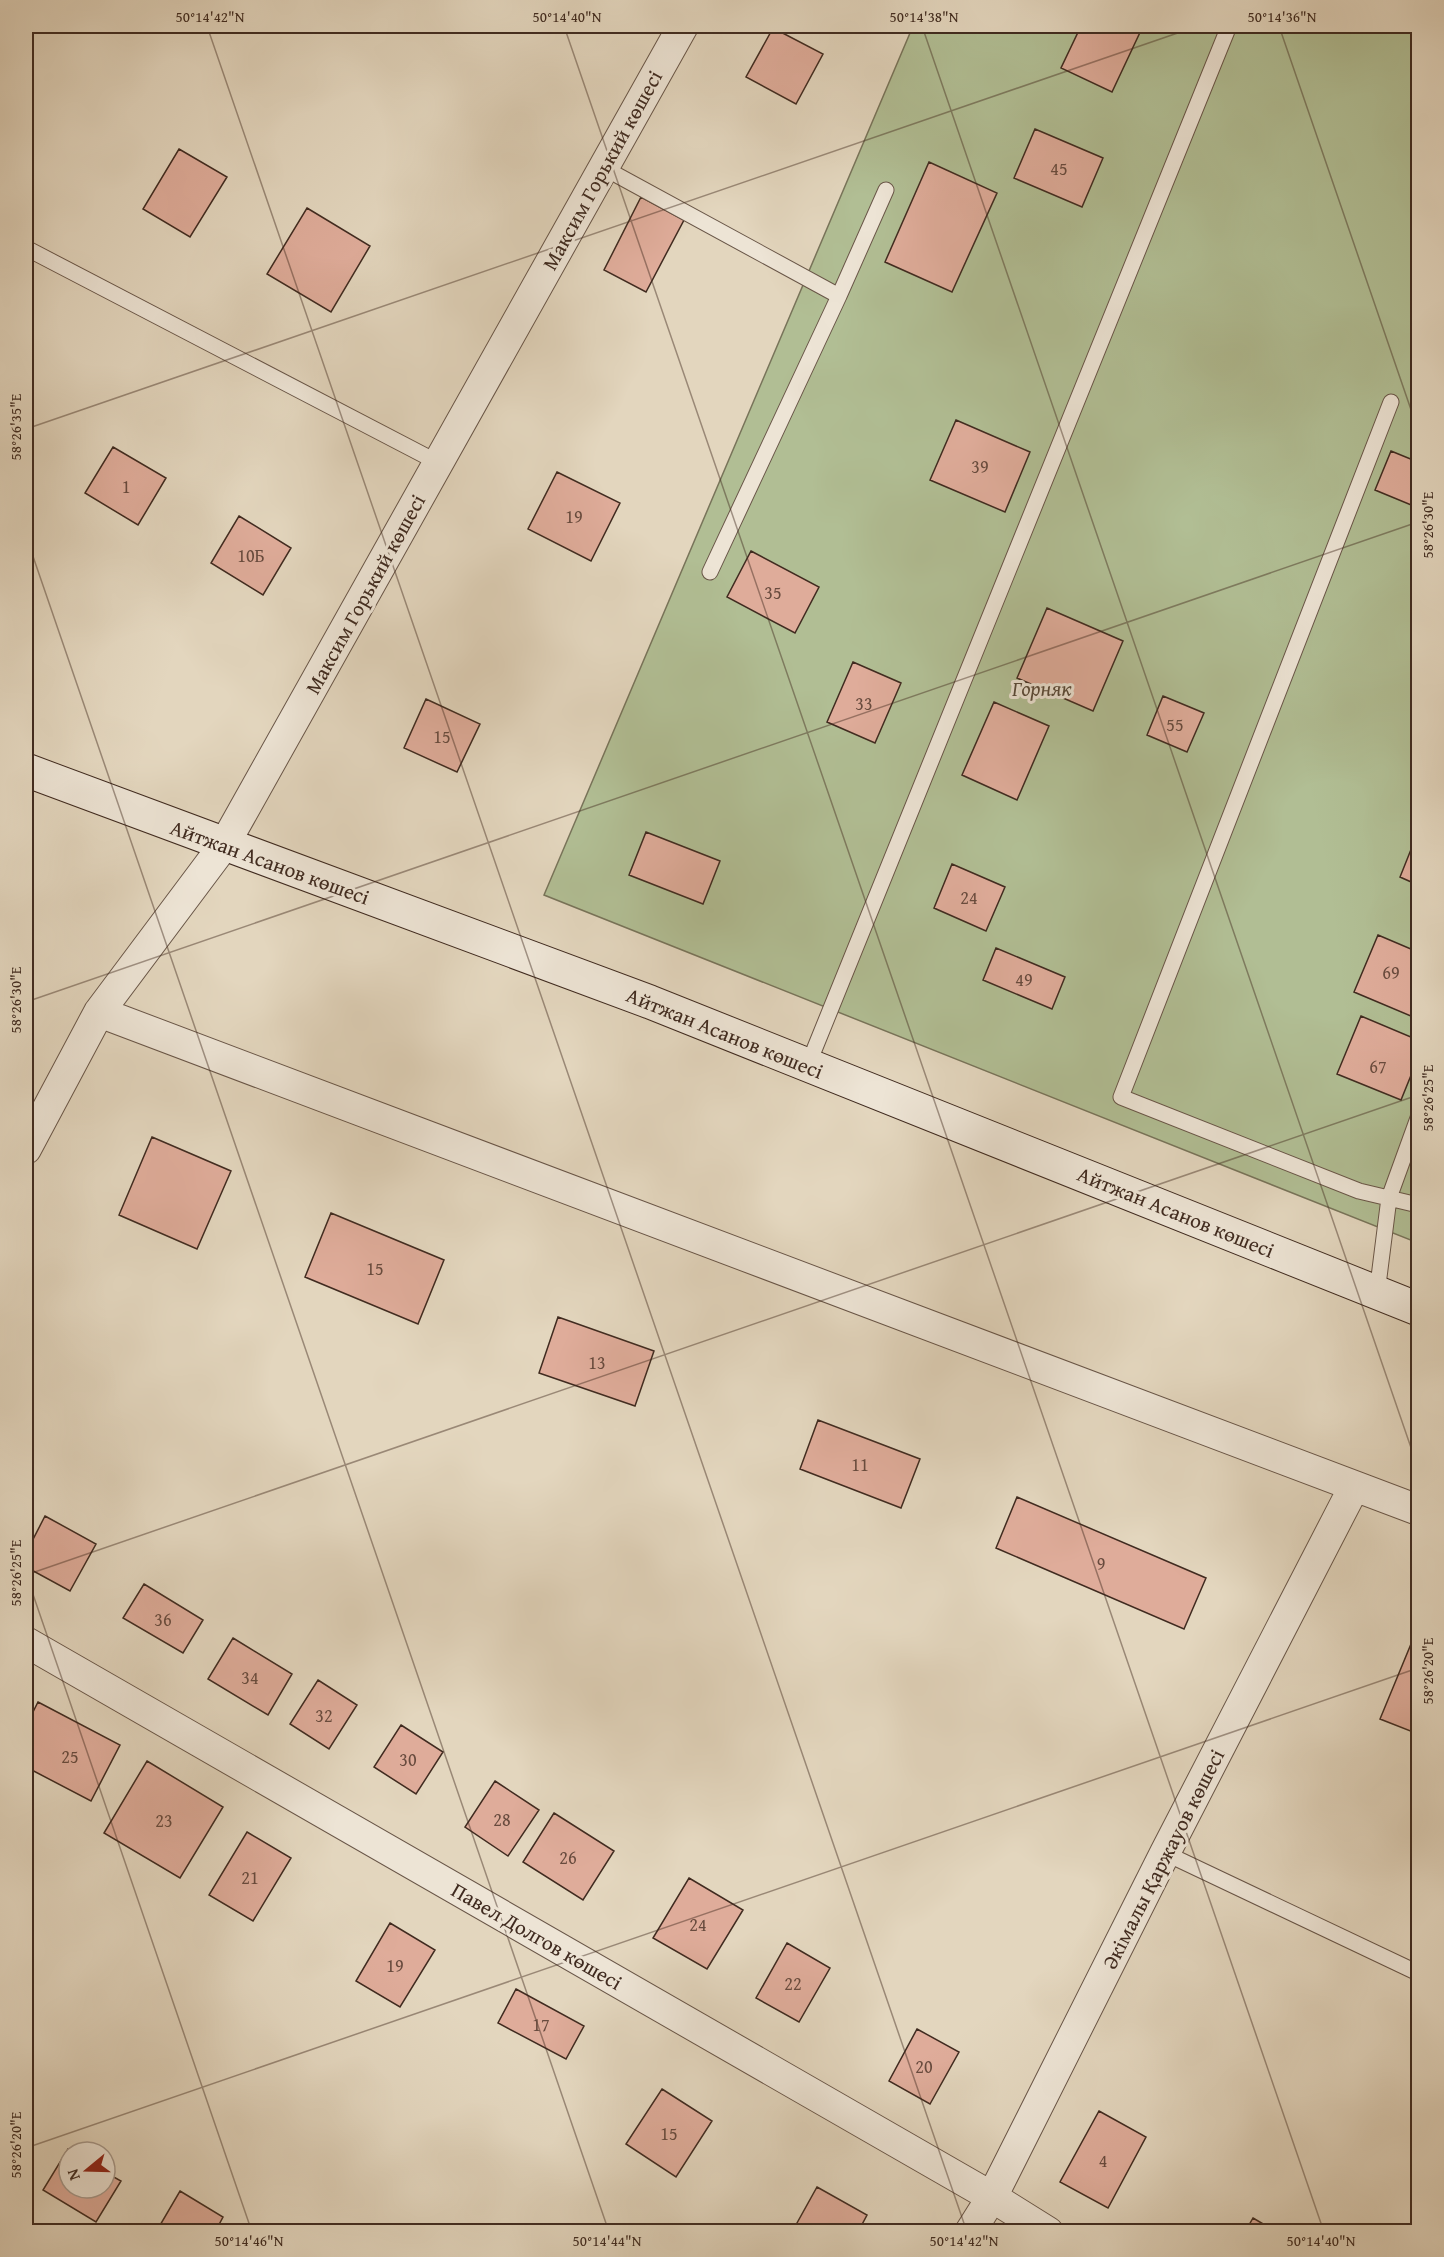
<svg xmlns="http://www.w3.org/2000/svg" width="1444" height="2257" viewBox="0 0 1444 2257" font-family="'Gentium Book Plus',serif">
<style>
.green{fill:#b1be94;stroke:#78745a;stroke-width:1.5}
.building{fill:#dfac9a;stroke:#402b20;stroke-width:1.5}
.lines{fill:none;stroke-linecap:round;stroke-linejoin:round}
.lane-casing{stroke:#695648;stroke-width:17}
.street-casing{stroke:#695648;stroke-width:32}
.secondary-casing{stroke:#402b20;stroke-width:35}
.lane{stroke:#ede4d5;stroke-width:15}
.street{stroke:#ede4d5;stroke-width:30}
.secondary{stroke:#ede4d5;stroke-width:33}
.ticks{fill:none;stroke:#402b20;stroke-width:1.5;stroke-opacity:0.45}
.labels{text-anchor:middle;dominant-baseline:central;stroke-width:6;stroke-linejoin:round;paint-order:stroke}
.number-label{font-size:18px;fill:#684b3e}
.street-label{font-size:21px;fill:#402b20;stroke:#ede4d5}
.park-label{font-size:21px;font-style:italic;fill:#574837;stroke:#ede4d5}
.neatline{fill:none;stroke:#402b20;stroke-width:2}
.ticks-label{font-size:15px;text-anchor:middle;fill:#402b20}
</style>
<rect width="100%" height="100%" fill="#e3d6be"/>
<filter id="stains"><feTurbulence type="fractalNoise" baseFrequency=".00333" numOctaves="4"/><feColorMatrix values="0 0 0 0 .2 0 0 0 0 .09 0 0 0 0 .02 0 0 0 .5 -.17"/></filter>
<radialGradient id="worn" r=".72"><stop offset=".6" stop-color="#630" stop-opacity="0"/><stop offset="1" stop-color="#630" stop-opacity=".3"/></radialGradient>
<path class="green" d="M913 26H1418V1243L544 895Z"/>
<path class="building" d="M1081 26H1143L1112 92 1061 68Z
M773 28 823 54 796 104 746 77Z
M1035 129 1103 158 1082 207 1014 178Z
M179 149 227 177 190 237 143 209Z
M929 162 997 193 952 292 885 262Z
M641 197 684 220 646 292 604 270Z
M307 208 370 246 331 312 267 274Z
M956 420 1030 452 1005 512 930 480Z
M113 447 166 478 138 525 85 493Z
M1391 451 1418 462V500L1416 507 1375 490Z
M557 472 620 503 591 561 528 529Z
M239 516 291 548 263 595 211 563Z
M751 551 819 587 795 633 727 597Z
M1047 608 1123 641 1093 711 1017 678Z
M853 662 901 683 875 743 827 722Z
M1163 696 1204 713 1187 752 1147 735Z
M426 699 480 724 457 772 404 748Z
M994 702 1049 726 1017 800 962 775Z
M646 832 720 861 703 904 629 875Z
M1418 832V885L1400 877Z
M952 864 1005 887 986 931 934 908Z
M1378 935 1418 952V1019L1354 992Z
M996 948 1065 977 1052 1009 983 980Z
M1361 1016 1418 1040V1058L1401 1100 1337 1074Z
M152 1137 231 1171 197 1249 119 1215Z
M331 1213 444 1260 418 1324 305 1277Z
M558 1317 654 1351 635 1406 539 1373Z
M818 1420 920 1459 901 1508 800 1469Z
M1017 1497 1206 1578 1184 1629 996 1548Z
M45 1516 96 1544 70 1591 26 1567V1553Z
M144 1584 203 1620 183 1653 123 1618Z
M233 1638 292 1674 268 1715 208 1679Z
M1411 1644 1418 1647V1734L1380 1719Z
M318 1680 357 1705 329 1749 290 1724Z
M38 1702 120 1745 91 1801 26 1767V1726Z
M401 1725 443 1752 416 1794 374 1767Z
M147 1761 223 1807 180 1878 104 1833Z
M495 1781 539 1810 508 1856 465 1827Z
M554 1813 614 1851 583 1900 523 1862Z
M247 1832 291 1858 253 1921 209 1895Z
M689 1878 743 1910 707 1969 653 1938Z
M390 1923 435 1950 400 2007 356 1981Z
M787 1943 830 1968 799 2022 756 1998Z
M516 1989 584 2026 566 2059 498 2023Z
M917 2029 959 2052 930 2104 889 2081Z
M662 2089 712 2121 676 2177 626 2144Z
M1099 2111 1146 2137 1108 2208 1060 2182Z
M68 2149 73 2152H69V2188H105V2172L121 2181 96 2222 43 2190Z
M817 2187 867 2215 858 2232H792Z
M180 2191 223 2217 215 2232H156Z
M1253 2218 1277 2232H1245Z"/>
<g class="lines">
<defs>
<path id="lane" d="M604 168 839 296 710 572
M26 248 439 463
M839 296 886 190
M1391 402 1121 1097 1359 1191 1418 1205
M808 1065 1229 26
M1377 1293 1389 1198 1418 1118
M1165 1853 1418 1973"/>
<path id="street" d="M99 1012 1418 1510
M26 1149 99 1012 224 845 683 26
M26 1642 992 2197 1048 2232
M970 2232 992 2197 1165 1853 1354 1487"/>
<path id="secondary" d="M26 770 650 1002 1418 1309"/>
</defs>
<use href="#lane" class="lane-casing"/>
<use href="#street" class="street-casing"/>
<use href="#secondary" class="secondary-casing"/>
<use href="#lane" class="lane"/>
<use href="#street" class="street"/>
<use href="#secondary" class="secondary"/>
</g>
<path class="ticks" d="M207 26 967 2232M564 26 1324 2232M922 26 1418 1468M1279 26 1418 430M26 429 1198 26M26 536 609 2232M26 1002 1418 522M26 1574 252 2232M26 1575 1418 1095M26 2148 1418 1668"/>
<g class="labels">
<g class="number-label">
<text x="1059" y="168">45</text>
<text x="980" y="466">39</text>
<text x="126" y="486">1</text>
<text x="574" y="516">19</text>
<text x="251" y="555">10Б</text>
<text x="773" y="592">35</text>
<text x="864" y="703">33</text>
<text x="1175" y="724">55</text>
<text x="442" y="736">15</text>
<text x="969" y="897">24</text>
<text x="1391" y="972">69</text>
<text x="1024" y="979">49</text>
<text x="1378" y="1066">67</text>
<text x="375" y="1268">15</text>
<text x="597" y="1362">13</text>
<text x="860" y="1464">11</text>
<text x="1101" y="1563">9</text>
<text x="163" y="1619">36</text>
<text x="250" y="1677">34</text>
<text x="324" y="1715">32</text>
<text x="70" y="1756">25</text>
<text x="408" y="1759">30</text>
<text x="502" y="1819">28</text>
<text x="164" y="1820">23</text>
<text x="568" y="1857">26</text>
<text x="250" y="1877">21</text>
<text x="698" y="1924">24</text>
<text x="395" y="1965">19</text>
<text x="793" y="1983">22</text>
<text x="541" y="2024">17</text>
<text x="924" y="2066">20</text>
<text x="669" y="2133">15</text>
<text x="1103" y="2160">4</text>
</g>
<g class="street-label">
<text transform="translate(602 170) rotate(-61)">Максим Горький көшесі</text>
<text transform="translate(365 594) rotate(-61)">Максим Горький көшесі</text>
<text transform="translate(270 862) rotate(20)">Айтжан Асанов көшесі</text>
<text transform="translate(725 1033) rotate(22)">Айтжан Асанов көшесі</text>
<text transform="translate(1176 1212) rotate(22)">Айтжан Асанов көшесі</text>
<text transform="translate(1163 1859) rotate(-63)">Әкімалы Қаржауов көшесі</text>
<text transform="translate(537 1936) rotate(30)">Павел Долгов көшесі</text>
</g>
<g class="park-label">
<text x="1042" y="688">Горняк</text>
</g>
</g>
<rect width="1444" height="2257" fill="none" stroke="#e3d6be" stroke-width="66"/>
<g transform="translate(87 2170) rotate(251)"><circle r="28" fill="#ede4d5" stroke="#a89a8d" stroke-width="1.5"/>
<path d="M0-4.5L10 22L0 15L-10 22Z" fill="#8f2418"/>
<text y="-9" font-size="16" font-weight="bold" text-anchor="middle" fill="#402b20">N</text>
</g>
<rect x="33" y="33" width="1378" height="2191" class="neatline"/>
<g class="ticks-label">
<text x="210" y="22">50°14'42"N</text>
<text x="567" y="22">50°14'40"N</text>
<text x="924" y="22">50°14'38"N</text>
<text x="1282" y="22">50°14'36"N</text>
<text transform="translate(16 427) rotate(-90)" y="5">58°26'35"E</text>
<text transform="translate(1428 525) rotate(-90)" y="5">58°26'30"E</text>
<text transform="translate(16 1000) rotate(-90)" y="5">58°26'30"E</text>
<text transform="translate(1428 1098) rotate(-90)" y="5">58°26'25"E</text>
<text transform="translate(16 1573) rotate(-90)" y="5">58°26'25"E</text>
<text transform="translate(1428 1671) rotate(-90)" y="5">58°26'20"E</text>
<text transform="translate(16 2145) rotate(-90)" y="5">58°26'20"E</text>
<text x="249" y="2246">50°14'46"N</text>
<text x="607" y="2246">50°14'44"N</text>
<text x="964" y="2246">50°14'42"N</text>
<text x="1321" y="2246">50°14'40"N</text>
</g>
<rect width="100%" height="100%" filter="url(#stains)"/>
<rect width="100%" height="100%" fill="url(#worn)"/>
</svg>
